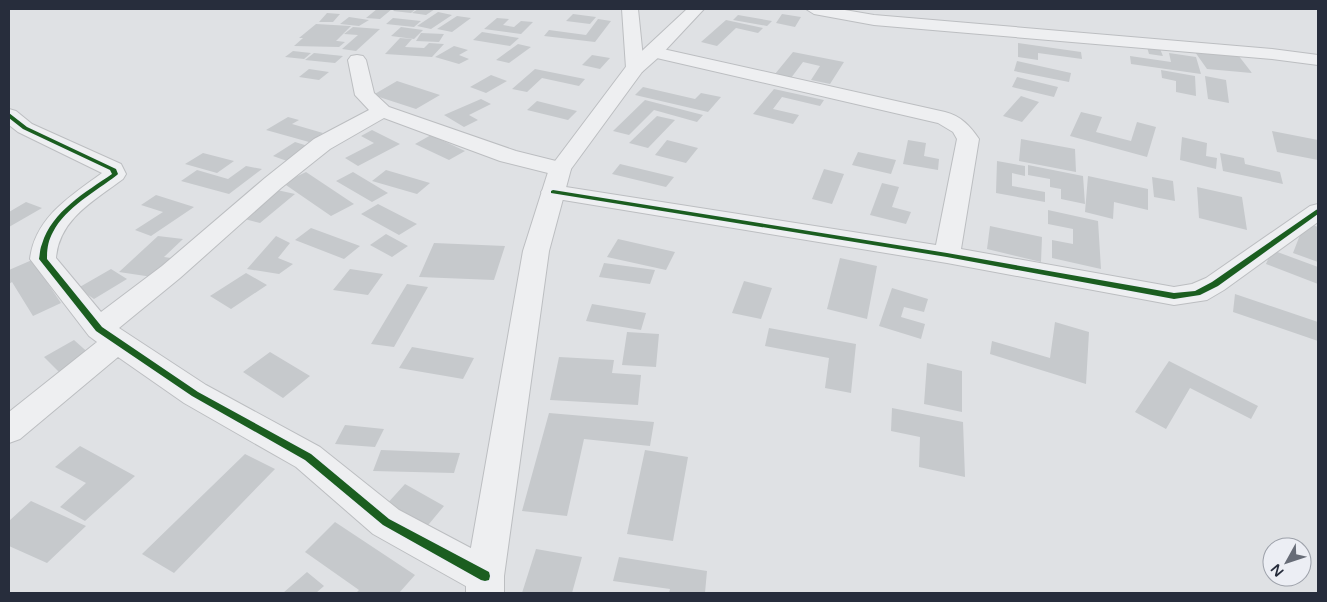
<svg xmlns="http://www.w3.org/2000/svg" width="1327" height="602" viewBox="0 0 1327 602" font-family="'Varela Round',sans-serif">
<style>
.building{fill:#c6c9cc}
.lines{fill:none;stroke-linecap:round;stroke-linejoin:round}
.minor-casing{stroke:#bcbec1;stroke-width:2}
.tertiary-casing{stroke:#bcbec1;stroke-width:2}
.minor{fill:#eeeff1;fill-rule:evenodd}
.tertiary{fill:#eeeff1;fill-rule:evenodd}
.cycleway-casing{stroke:#eceef4;stroke-width:3}
.cycleway{fill:#1b5e20;fill-rule:evenodd}
</style>
<rect width="100%" height="100%" fill="#dfe1e4"/>
<path class="building" d="M377 9H392L380 19 366 18Z
M395 9H416L411 13 393 11Z
M418 9H435L426 15 412 13Z
M438 12 452 15 431 29 417 26Z
M327 13 340 14 333 22H319Z
M573 14 596 17 590 24 566 21Z
M782 14 801 17 795 27 776 23Z
M738 15 772 21 767 26 733 20Z
M457 16 471 18 452 32 437 29Z
M349 17 369 20 359 26 340 24Z
M393 18 421 21 414 27 386 24Z
M497 18 509 19 503 25 514 27 521 21 533 22 521 34 484 29Z
M598 19 611 21 595 42 544 36 549 30 586 35Z
M726 20 763 28 758 33 736 28 717 46 701 42Z
M316 24 351 26 336 41 330 40 345 42 339 47 294 46 303 38H299Z
M353 27 380 29 356 51 342 49 358 35 344 34Z
M401 27 423 30 414 39 391 36Z
M482 32 519 38 510 46 473 40Z
M421 33 444 34 439 42 416 41Z
M400 38 412 39 405 47 424 48 429 43 444 44 432 57 385 54Z
M1018 43 1081 52 1082 59 1038 53V60L1018 57Z
M518 44 531 47 509 63 496 60Z
M454 46 468 50 459 55 469 59 459 64 435 57Z
M1147 47 1160 49 1163 56 1149 54Z
M293 51 311 53 304 59 285 57Z
M793 52 844 62 830 84 811 80 820 66 803 62 791 78 775 74Z
M1195 52 1238 55 1252 73 1207 69Z
M314 53 343 56 335 63 305 60Z
M1169 53 1196 57 1201 74 1131 64 1130 56 1171 62Z
M592 55 610 58 600 69 582 65Z
M1017 61 1071 73 1069 82 1014 71Z
M309 69 329 72 319 80 299 77Z
M535 69 585 79 579 86 542 78 527 92 512 89Z
M1161 70 1195 76 1196 96 1176 92V81L1162 78Z
M491 75 507 81 486 93 470 87Z
M1205 76 1226 80 1229 103 1208 99Z
M1017 77 1058 87 1054 97 1012 87Z
M397 81 440 95 416 109 373 95Z
M643 87 695 99 701 93 721 97 708 112 635 95Z
M774 89 824 100 820 106 782 97 773 109 799 115 793 124 753 114Z
M1021 96 1039 102 1022 122 1003 116Z
M481 99 491 104 469 115 478 120 464 127 444 115Z
M645 100 703 115 697 122 654 110 629 135 613 131Z
M537 101 577 111 568 120 527 110Z
M1081 112 1102 117 1096 132 1131 141 1137 122 1156 127 1147 157 1070 136Z
M657 116 675 120 648 148 629 143Z
M288 117 299 120 292 124 323 133 309 142 266 130Z
M372 130 400 144 358 166 345 158 374 143 361 136Z
M1272 131 1318 140V160L1277 152Z
M431 135 465 151 449 160 415 144Z
M1182 137 1207 143 1206 156 1217 158 1216 169 1180 160Z
M1021 139 1075 149 1076 172 1019 161Z
M667 140 698 148 686 163 655 155Z
M908 140 926 143 924 156 939 159 938 170 903 164Z
M295 142 308 146 287 161 273 156Z
M858 152 896 160 891 174 852 165Z
M203 153 234 161 217 173 185 164Z
M1220 153 1244 158 1245 164 1280 172 1283 184 1223 171Z
M997 161 1025 166V176L1012 173V186L1045 192V202L996 193Z
M620 164 674 177 666 187 612 174Z
M1028 165 1083 176 1085 204 1061 199V189L1050 187V179L1028 175Z
M246 166 262 169 229 194 181 181 197 170 228 179Z
M824 169 844 174 832 204 812 199Z
M386 170 430 183 417 194 372 181Z
M306 172 354 204 331 216 283 183Z
M353 172 388 193 372 202 336 181Z
M1088 176 1148 189V210L1114 202 1113 219 1085 212Z
M1152 177 1173 181 1175 201 1154 197Z
M882 183 899 187 892 207 911 212 906 224 870 215Z
M1197 187 1242 197 1247 230 1199 218Z
M277 190 295 194 260 223 241 218Z
M156 195 194 207 151 236 135 230 163 212 141 205Z
M26 202 42 208 9 227V212Z
M378 204 417 224 399 235 361 214Z
M1048 210 1098 221 1101 269 1052 258V240L1073 244V229L1048 224Z
M1305 222 1318 227V262L1293 253Z
M990 226 1042 237 1041 262 987 249Z
M311 228 360 246 344 259 295 240Z
M386 234 408 246 392 257 370 245Z
M158 236 183 239 164 257 178 259 159 278 119 272Z
M276 236 290 243 278 258 293 264 279 274 247 269Z
M618 239 675 252 666 270 607 257Z
M434 243 505 246 494 280 419 277Z
M1272 250 1318 267V284L1266 264Z
M840 258 877 266 867 319 827 309Z
M32 260 61 303 33 316 12 282 9 284V270Z
M604 263 655 270 650 284 599 277Z
M111 269 127 279 94 299 78 288Z
M350 269 383 274 368 295 333 290Z
M246 273 267 285 231 309 210 296Z
M744 281 772 288 761 319 732 313Z
M407 284 428 287 394 347 371 344Z
M892 288 928 299 924 312 904 307 901 317 925 324 921 339 879 326Z
M1235 294 1318 322V341L1233 312Z
M592 304 646 313 641 330 586 321Z
M1055 322 1089 332 1086 384 990 354 992 341 1050 358Z
M769 328 856 344 851 393 825 388 829 358 765 346Z
M627 332 659 334 656 367 622 365Z
M74 340 92 356 62 375 44 357Z
M412 347 474 358 463 379 399 368Z
M270 352 310 376 283 398 243 372Z
M559 357 614 360 612 373 641 375 638 405 550 400Z
M1169 361 1258 406 1251 419 1190 388 1166 429 1135 412Z
M927 363 962 371V412L924 404Z
M892 408 963 422 965 477 919 467 920 437 891 431Z
M549 413 654 422 650 446 584 439 567 516 522 511Z
M345 425 384 429 375 447 335 444Z
M80 446 135 476 85 521 60 507 86 483 55 467Z
M381 450 460 453 454 473 373 471Z
M645 450 688 457 673 541 627 534Z
M245 454 275 469 174 573 142 554Z
M405 484 444 506 424 530 385 506Z
M31 501 86 526 47 563 9 546V521Z
M335 522 415 575 399 593H356L359 590 305 552Z
M536 549 582 557 572 593H522Z
M619 557 707 571 705 593H669L670 589 613 581Z
M307 572 324 586 316 593H283Z"/>
<g class="lines">
<defs>
<path id="minor" d="M622 9H638L644 68 642 72H628L626 68Z
M806 9H839L874 15 1272 49 1318 55V65L1272 59 874 25 814 14Z
M654 47 945 112C961 116 970 126 979 139L961 249 1174 287 1192 284 1206 278 1310 206 1318 204V222L1224 290 1207 300 1174 305 947 263 545 197 541 192 545 187 553 185 936 245 957 139 953 132 938 123 648 56 645 52 648 48Z
M357 55 363 56 366 60 374 93 389 107 516 151 568 164 571 169 568 174 560 176 500 161 384 118 330 149 281 188 180 278 119 328 206 385 320 447 399 510 499 563 504 576 499 589 488 593 471 589 373 534 296 467 184 403 118 357 20 439 9 443V412L97 342 89 336 30 259C35 217 71 196 102 173L18 132 9 125V109L16 111 32 124 121 164 126 174 123 179C95 200 59 219 56 258L101 312 162 266 265 178 314 139 369 110 355 95 348 60 351 56Z"/>
<path id="tertiary" d="M687 9H704L660 56 642 72 571 169 549 251 504 576V593H466V576L523 251 549 169 628 64Z"/>
</defs>
<use href="#minor" class="minor-casing"/>
<use href="#tertiary" class="tertiary-casing"/>
<use href="#minor" class="minor"/>
<use href="#tertiary" class="tertiary"/>
<defs>
<path id="cycleway" d="M9 113 27 127 116 169 118 174 117 175C95 192 66 207 53 232 48 241 47 249 47 259L102 327 198 392 311 454 389 519 489 572 490 576 489 580 485 581 481 580 383 525 305 460 192 396 96 331 39 259C40 254 40 248 42 244 52 211 86 192 112 174L110 170 23 129 9 118Z
M553 190 947 253 1174 293 1195 291 1212 282 1316 210 1318 209V214L1218 286 1200 295 1174 299 947 257 551 193V191Z"/>
</defs>
<use href="#cycleway" class="cycleway-casing"/>
<use href="#cycleway" class="cycleway"/>
</g>
<rect width="1327" height="602" fill="none" stroke="#272d3c" stroke-width="20"/>
<g transform="translate(1287 562) rotate(230)"><circle r="24" fill="#eceef4" stroke="#9da1aa"/>
<path d="M0-4L9 19L0 12L-9 19Z" fill="#676c77"/>
<text y="-8" font-size="14" font-weight="bold" text-anchor="middle" fill="#272d3c">N</text>
</g>
</svg>
